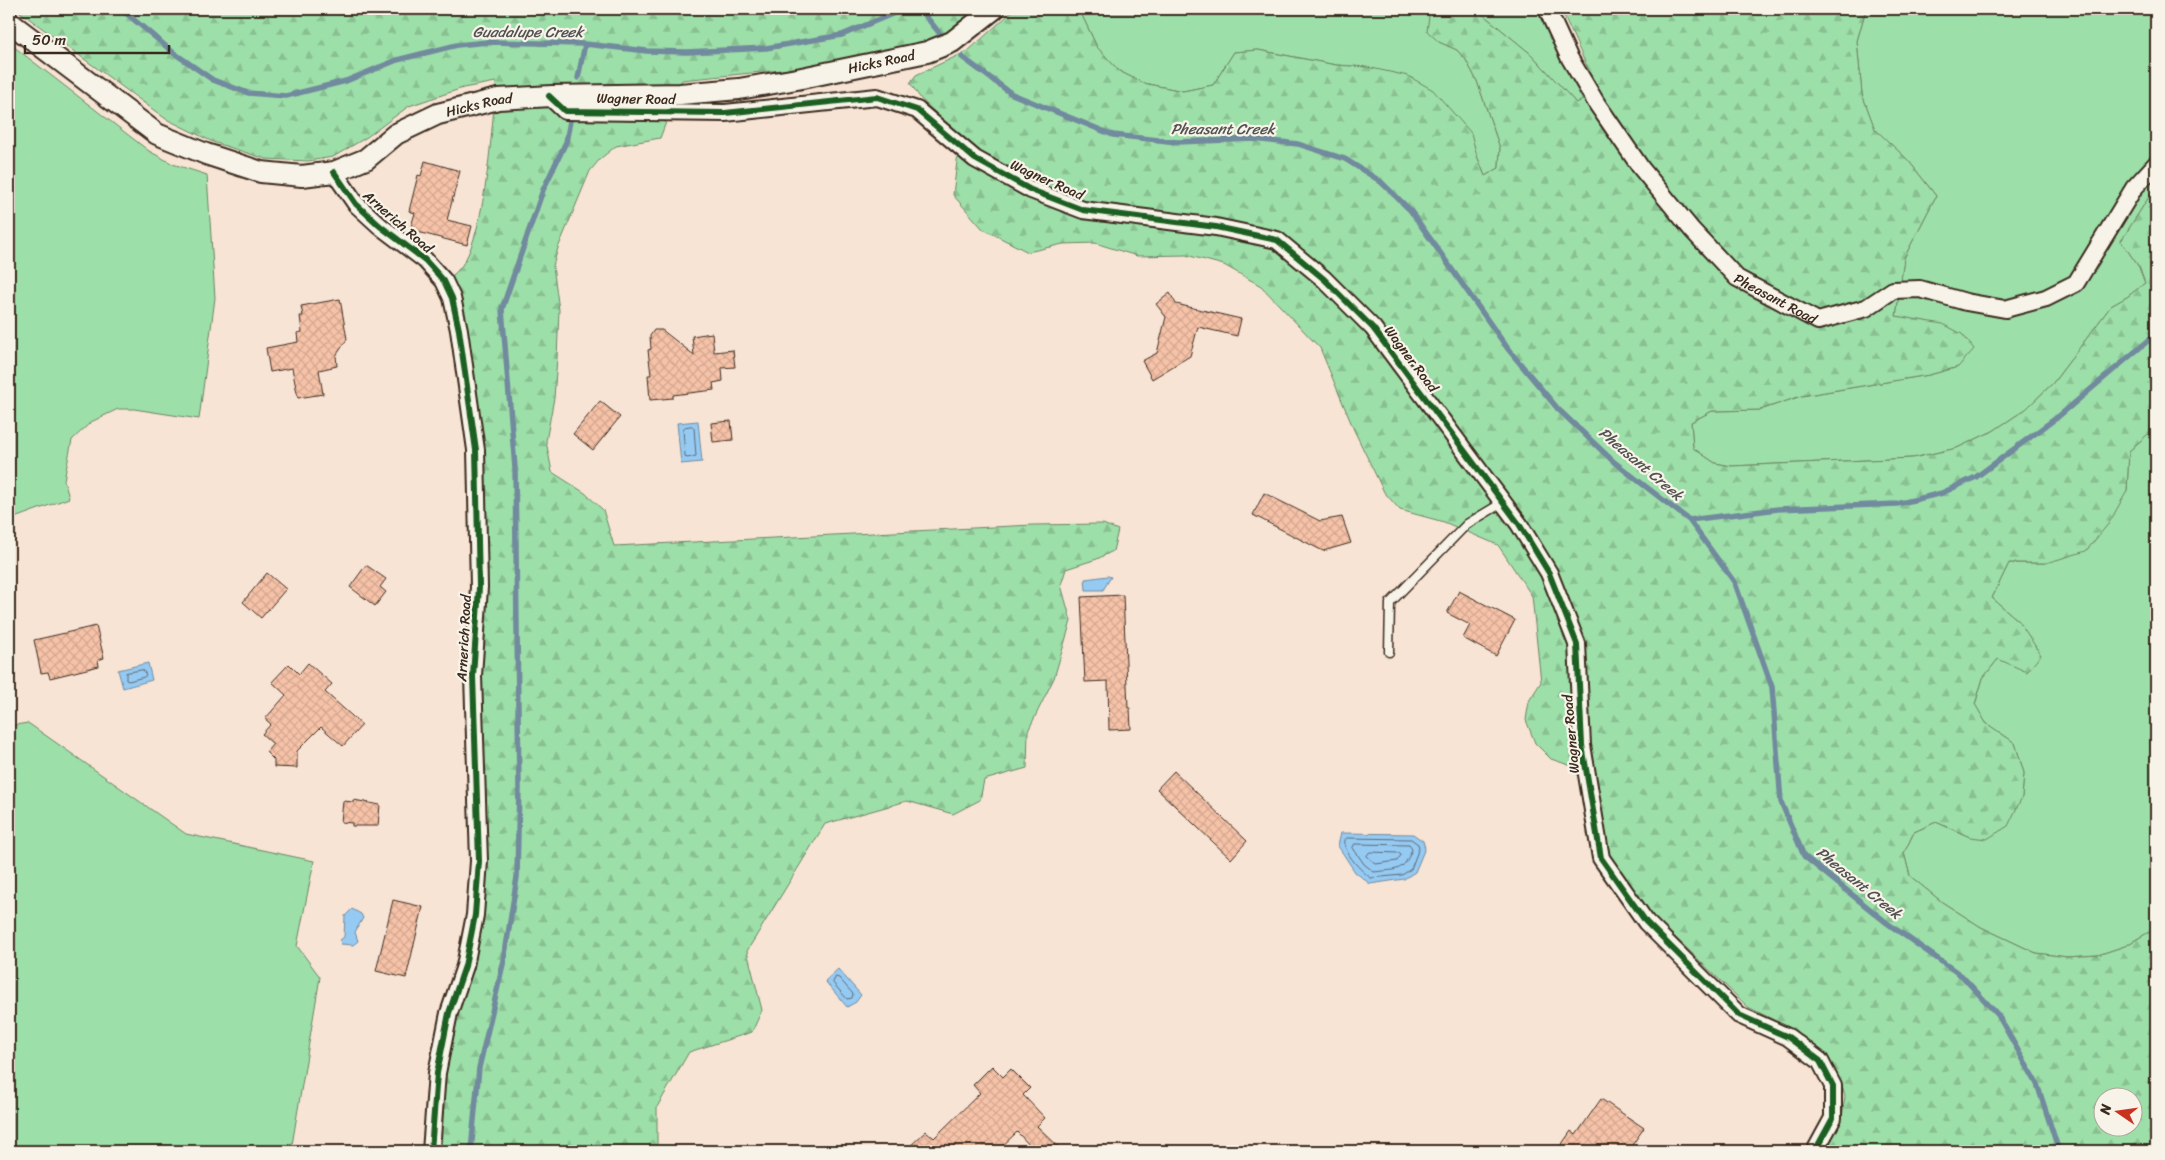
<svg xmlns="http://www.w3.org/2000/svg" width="2165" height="1160" viewBox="0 0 2165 1160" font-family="Sriracha,sans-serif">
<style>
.grass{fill:#9ddfa9;stroke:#6c8464}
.forest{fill:url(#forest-firs);stroke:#6c8464;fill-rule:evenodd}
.water{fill:#95caf3;stroke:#718a9e}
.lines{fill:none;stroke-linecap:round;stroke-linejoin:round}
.shore{stroke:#5f6a73;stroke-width:1}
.stream{stroke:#718a9e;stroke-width:5.5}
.building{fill:url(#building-cross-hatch);stroke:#3b2a1e}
.service-casing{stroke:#3b2a1e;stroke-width:11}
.minor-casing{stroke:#3b2a1e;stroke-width:20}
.tertiary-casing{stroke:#3b2a1e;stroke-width:24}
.service{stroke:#f7f3e8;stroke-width:8}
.minor{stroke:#f7f3e8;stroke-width:16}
.tertiary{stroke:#f7f3e8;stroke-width:20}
.cycleway-casing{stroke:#f7f3e8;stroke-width:9}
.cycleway{stroke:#1b5e20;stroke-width:6}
.labels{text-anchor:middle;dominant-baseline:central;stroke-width:4.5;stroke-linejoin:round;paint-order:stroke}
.street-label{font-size:14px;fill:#3b2a1e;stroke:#f7f3e8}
.water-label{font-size:15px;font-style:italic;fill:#525253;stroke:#f7f3e8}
</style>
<defs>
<pattern id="forest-firs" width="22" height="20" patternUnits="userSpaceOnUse" patternTransform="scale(1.25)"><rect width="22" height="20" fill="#9ddfa9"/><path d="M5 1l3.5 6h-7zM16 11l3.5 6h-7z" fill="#88c091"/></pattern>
<pattern id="building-cross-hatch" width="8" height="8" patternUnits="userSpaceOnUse" patternTransform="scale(1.25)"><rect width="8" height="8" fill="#f6c2a8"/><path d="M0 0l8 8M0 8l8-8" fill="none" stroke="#d4a790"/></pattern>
</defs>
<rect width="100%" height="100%" fill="#f7e4d5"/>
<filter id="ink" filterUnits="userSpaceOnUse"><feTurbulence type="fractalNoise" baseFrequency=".02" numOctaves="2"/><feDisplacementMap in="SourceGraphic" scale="10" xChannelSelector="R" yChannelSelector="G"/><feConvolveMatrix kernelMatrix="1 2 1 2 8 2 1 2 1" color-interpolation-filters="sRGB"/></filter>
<g filter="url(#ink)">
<path class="grass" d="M1079 9H1430L1439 42 1457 50 1466 60 1477 81 1500 148 1499 168 1485 176 1477 156 1367 67 1336 65 1258 50 1234 52 1213 85 1183 91 1143 83 1119 71 1097 47Z
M1471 9H1537L1583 101 1576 103 1531 54 1481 13Z
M1866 9H2156V186L2121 241 2139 267 2145 283 2127 297 2111 306 2053 383 2026 409 1993 431 1957 448 1913 458 1731 466 1715 463 1693 448 1691 422 1712 411 1760 410 1801 396 1929 375 1958 367 1919 321 1896 316 1904 258 1936 196 1908 160 1875 130 1862 94 1857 41Z
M9 43 149 151 173 164 207 175 215 298 199 419 134 409H118L91 422 72 440 64 480 69 498 9 520Z
M2156 427V928L2125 946 2098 955 2067 957 2036 953 1981 927 1942 902 1910 876 1904 853 1914 832 1936 822 1970 837 2022 797 2024 773 2015 743 1986 723 1975 705 1983 678 1998 659 2019 621 1992 598 2009 563H2046L2127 491 2129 451Z
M28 723 186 834 314 861 297 946 320 977 291 1151H9V726Z"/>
<path class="forest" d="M16 9H976L947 34 910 48 801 68 682 80 660 138 616 146 600 159 590 171 558 248 553 266 559 310 557 358 554 398 546 441 552 472 585 493 603 510 614 546 1033 525 1103 524 1118 530 1113 551 1097 559 1066 569 1061 585 1071 621 1054 678 1028 731 1027 768 984 780 980 800 953 814 907 801 825 824 747 951 762 1010 752 1032 689 1052 657 1107V1151H431L437 1073 475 915 476 450 444 281C449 278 455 274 459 269 486 239 492 125 496 82L463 88 409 106 367 137 333 157 308 161 266 159 213 142 166 119Z
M1015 9H1079L1097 47 1119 71 1143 83 1183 91 1213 85 1234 52 1258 50 1336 65 1367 67 1408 76 1433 90 1471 133 1477 156 1485 176 1499 168 1500 148 1477 81 1466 60 1457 50 1439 42 1427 31 1430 9H1471L1481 13 1531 54 1576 103 1599 93 1561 9H1866L1857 41 1862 94 1875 129 1908 160 1936 196 1904 258 1896 316 1943 324 1962 334 1974 349 1958 367 1929 375 1801 396 1760 410 1712 411 1691 422 1693 448 1715 463 1731 466 1913 458 1957 448 1993 431 2026 409 2053 383 2111 306 2127 297 2145 283 2139 267 2121 241 2156 186V427L2129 451 2127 491 2109 523 2086 551 2046 563H2009L1992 598 2019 621 2041 655 2027 672 1998 659 1983 678 1975 704 1986 723 2015 743 2024 773 2022 797 2008 826 1987 839 1970 837 1936 822 1914 832 1904 853 1910 876 1942 902 1981 927 2036 953 2067 957 2098 955 2125 946 2156 928V1151H1824L1842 1118 1845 1097 1841 1082 1827 1057 1792 1029 1748 1007 1652 915 1608 856 1596 774 1551 759 1535 743 1526 720 1529 701 1541 682 1532 596 1498 545 1444 522 1400 510 1384 492 1354 430 1320 348 1261 286 1224 265 1186 255 1137 256 1095 243 1063 244 1028 252 983 229 953 195 960 136 921 99 910 83 916 75 968 51ZM2102 1098H2132V1128H2102Z"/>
<path class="water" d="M698 421 702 462 681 464 677 423Z
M1108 576 1111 577 1103 590H1086L1085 579Z
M148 663 152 680 123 688 118 670Z
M1341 833 1413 834 1423 841 1425 848 1415 872 1404 879 1370 884 1355 872 1338 846Z
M352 909 361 914 363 918 355 932 358 941 353 945 341 944 340 940 344 937 345 916Z
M838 969 861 995 856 1002 847 1007 825 981Z"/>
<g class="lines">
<path class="shore" d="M692 426 694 428 696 456 687 458 685 456 683 429 685 427Z
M143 670 146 675 144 677 129 681 126 680V673Z
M1347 838 1411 839 1418 844 1419 848 1411 869 1402 875 1371 878C1362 872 1342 852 1345 840Z
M1355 844 1409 845 1412 849C1403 873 1397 869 1374 872L1364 864 1353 848Z
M1370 852 1399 853 1401 855 1397 861 1376 864 1367 856Z
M836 977 839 978 853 994 852 998 847 999 833 983Z"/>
<path class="stream" d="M121 9 174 53 213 80 248 93 286 96 346 81 397 60 457 45 488 42 585 44 647 51 687 52 766 48 842 35 904 9
M920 9 941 35
M962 57 1012 94 1113 135 1177 142 1253 139 1298 144 1345 159 1380 181 1410 210 1508 349 1558 409 1614 462 1689 520 1735 583 1772 687 1781 802 1804 856 1887 923 1962 976 1998 1015 2037 1084 2059 1151
M578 78 585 44
M1689 520 1778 509 1897 504 1942 493 1976 477 2059 416 2156 334
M471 1151 479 1068 504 960 517 877 519 788 515 468 502 309 543 190 566 142 571 116"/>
</g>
<path class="building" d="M425 161 460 171 447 220 472 226 467 245 410 230 415 213 409 211 418 175 421 176Z
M1170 293 1176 304 1241 319 1237 336 1198 327 1190 356 1152 379 1142 361 1157 353 1166 317 1156 304Z
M340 299 347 339 336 356 337 366 319 370 323 394 298 398 292 368 270 372 266 348 298 342 297 333 302 332 300 316H303L301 306Z
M654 330H662L694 355 692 336 712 333 714 352 733 350 735 367 722 368 723 381 713 383 714 390 673 395V398L650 400 648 375H651L648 350 651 349 650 336Z
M600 401 620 417 593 450 573 434Z
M731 421 733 440 713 442 711 423Z
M1264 493 1320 521 1342 517 1351 543 1323 551 1253 515Z
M366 565 386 579 380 587 386 592 375 606 350 587Z
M267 573 286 589 261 618 243 602Z
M1459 591 1515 620 1496 656 1463 638 1470 625 1447 613Z
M1123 595 1128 708H1130L1131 729 1109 730 1108 681 1085 682 1081 597Z
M96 626 104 658 98 660 99 666 50 678 48 672 41 673 34 640Z
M308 663 332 684 325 692 362 725 343 746 321 727 297 751V768L274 767V760L266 752 273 744 262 734 271 724 265 719 286 695 272 682 289 664 299 674Z
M1174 771 1247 841 1231 859 1157 789Z
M354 800 380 805 378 826H352V823L341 822 343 801 354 802Z
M393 900 423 907 406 978 376 971Z
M992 1066 1003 1077 1011 1069 1030 1088 1023 1095 1045 1118 1037 1126 1063 1151H1035L1017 1132 997 1151H905L926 1131 934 1138 980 1093 973 1085Z
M1601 1099 1644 1128 1628 1151H1557L1571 1131 1576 1135Z"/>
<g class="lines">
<defs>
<path id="service" d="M1389 652 1390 603 1467 524 1502 503"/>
<g id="minor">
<path id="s1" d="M1547 9 1569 57 1597 104 1641 168 1692 230 1737 278 1818 321 1866 308 1893 290 1920 289 1966 302 2005 309 2046 298 2076 283 2134 188 2156 164"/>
<path d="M549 96 565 111 725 113 877 97 917 110 975 159 1031 190 1083 210 1216 227 1277 240 1324 279 1373 328 1519 524 1549 573 1577 644 1582 745 1601 858 1646 922 1739 1015 1788 1037 1820 1061 1833 1086V1118L1815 1151"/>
<path d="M334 172 356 204 380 226 425 260 444 281 452 298 459 330 476 450 479 587 473 676 479 861 475 915 465 966 449 1013 437 1073 431 1151"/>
</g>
<g id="tertiary">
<path id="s2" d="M9 22 157 134 206 154 261 172 302 176 334 172 366 159 396 134 438 114 498 99 552 96 680 94 739 89 797 79 927 52 952 42 994 9"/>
</g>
</defs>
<use href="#service" class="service-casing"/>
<use href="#minor" class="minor-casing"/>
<use href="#tertiary" class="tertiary-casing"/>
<use href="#service" class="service"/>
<use href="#minor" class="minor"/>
<use href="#tertiary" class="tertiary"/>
<defs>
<path id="cycleway" d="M549 96 565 111 725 113 877 97 917 110 975 159 1031 190 1083 210 1216 227 1277 240 1324 279 1373 328 1519 524 1549 573 1577 644 1582 745 1601 858 1646 922 1739 1015 1788 1037 1820 1061 1833 1086V1118L1815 1151
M334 172 356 204 380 226 425 260 444 281 452 298 459 330 476 450 479 587 473 676 479 861 475 915 465 966 449 1013 437 1073 431 1151"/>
</defs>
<use href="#cycleway" class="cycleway-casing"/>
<use href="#cycleway" class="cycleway"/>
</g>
</g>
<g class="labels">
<g class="street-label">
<text stroke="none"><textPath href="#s2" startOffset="938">Hicks Road</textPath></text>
<text transform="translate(636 99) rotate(1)">Wagner Road</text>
<text stroke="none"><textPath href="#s2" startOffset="532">Hicks Road</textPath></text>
<text transform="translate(1047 180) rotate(24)">Wagner Road</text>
<text transform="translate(398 222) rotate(41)">Arnerich Road</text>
<text stroke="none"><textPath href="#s1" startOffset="375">Pheasant Road</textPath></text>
<text transform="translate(1411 359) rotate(53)">Wagner Road</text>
<text transform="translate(464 638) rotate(-87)">Arnerich Road</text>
<text transform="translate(1571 734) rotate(-95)">Wagner Road</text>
</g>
<g class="water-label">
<text x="528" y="32">Guadalupe Creek</text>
<text x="1223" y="129">Pheasant Creek</text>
<text transform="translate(1641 464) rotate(40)">Pheasant Creek</text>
<text transform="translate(1859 883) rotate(39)">Pheasant Creek</text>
</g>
</g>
<rect width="2165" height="1160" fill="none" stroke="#f7f3e8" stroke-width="30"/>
<rect x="15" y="15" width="2135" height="1130" fill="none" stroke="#3b2a1e" stroke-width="2" filter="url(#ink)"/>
<g transform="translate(2118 1112) rotate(283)"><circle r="24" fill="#f7f3e8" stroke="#aca397"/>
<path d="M0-4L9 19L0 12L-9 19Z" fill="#c8321e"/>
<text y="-8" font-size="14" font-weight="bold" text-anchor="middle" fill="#3b2a1e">N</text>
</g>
<path d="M25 45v8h144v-8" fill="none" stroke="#3b2a1e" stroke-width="2.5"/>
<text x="32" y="45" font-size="15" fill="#3b2a1e" stroke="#f7f3e8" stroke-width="4" paint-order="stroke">50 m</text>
</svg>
